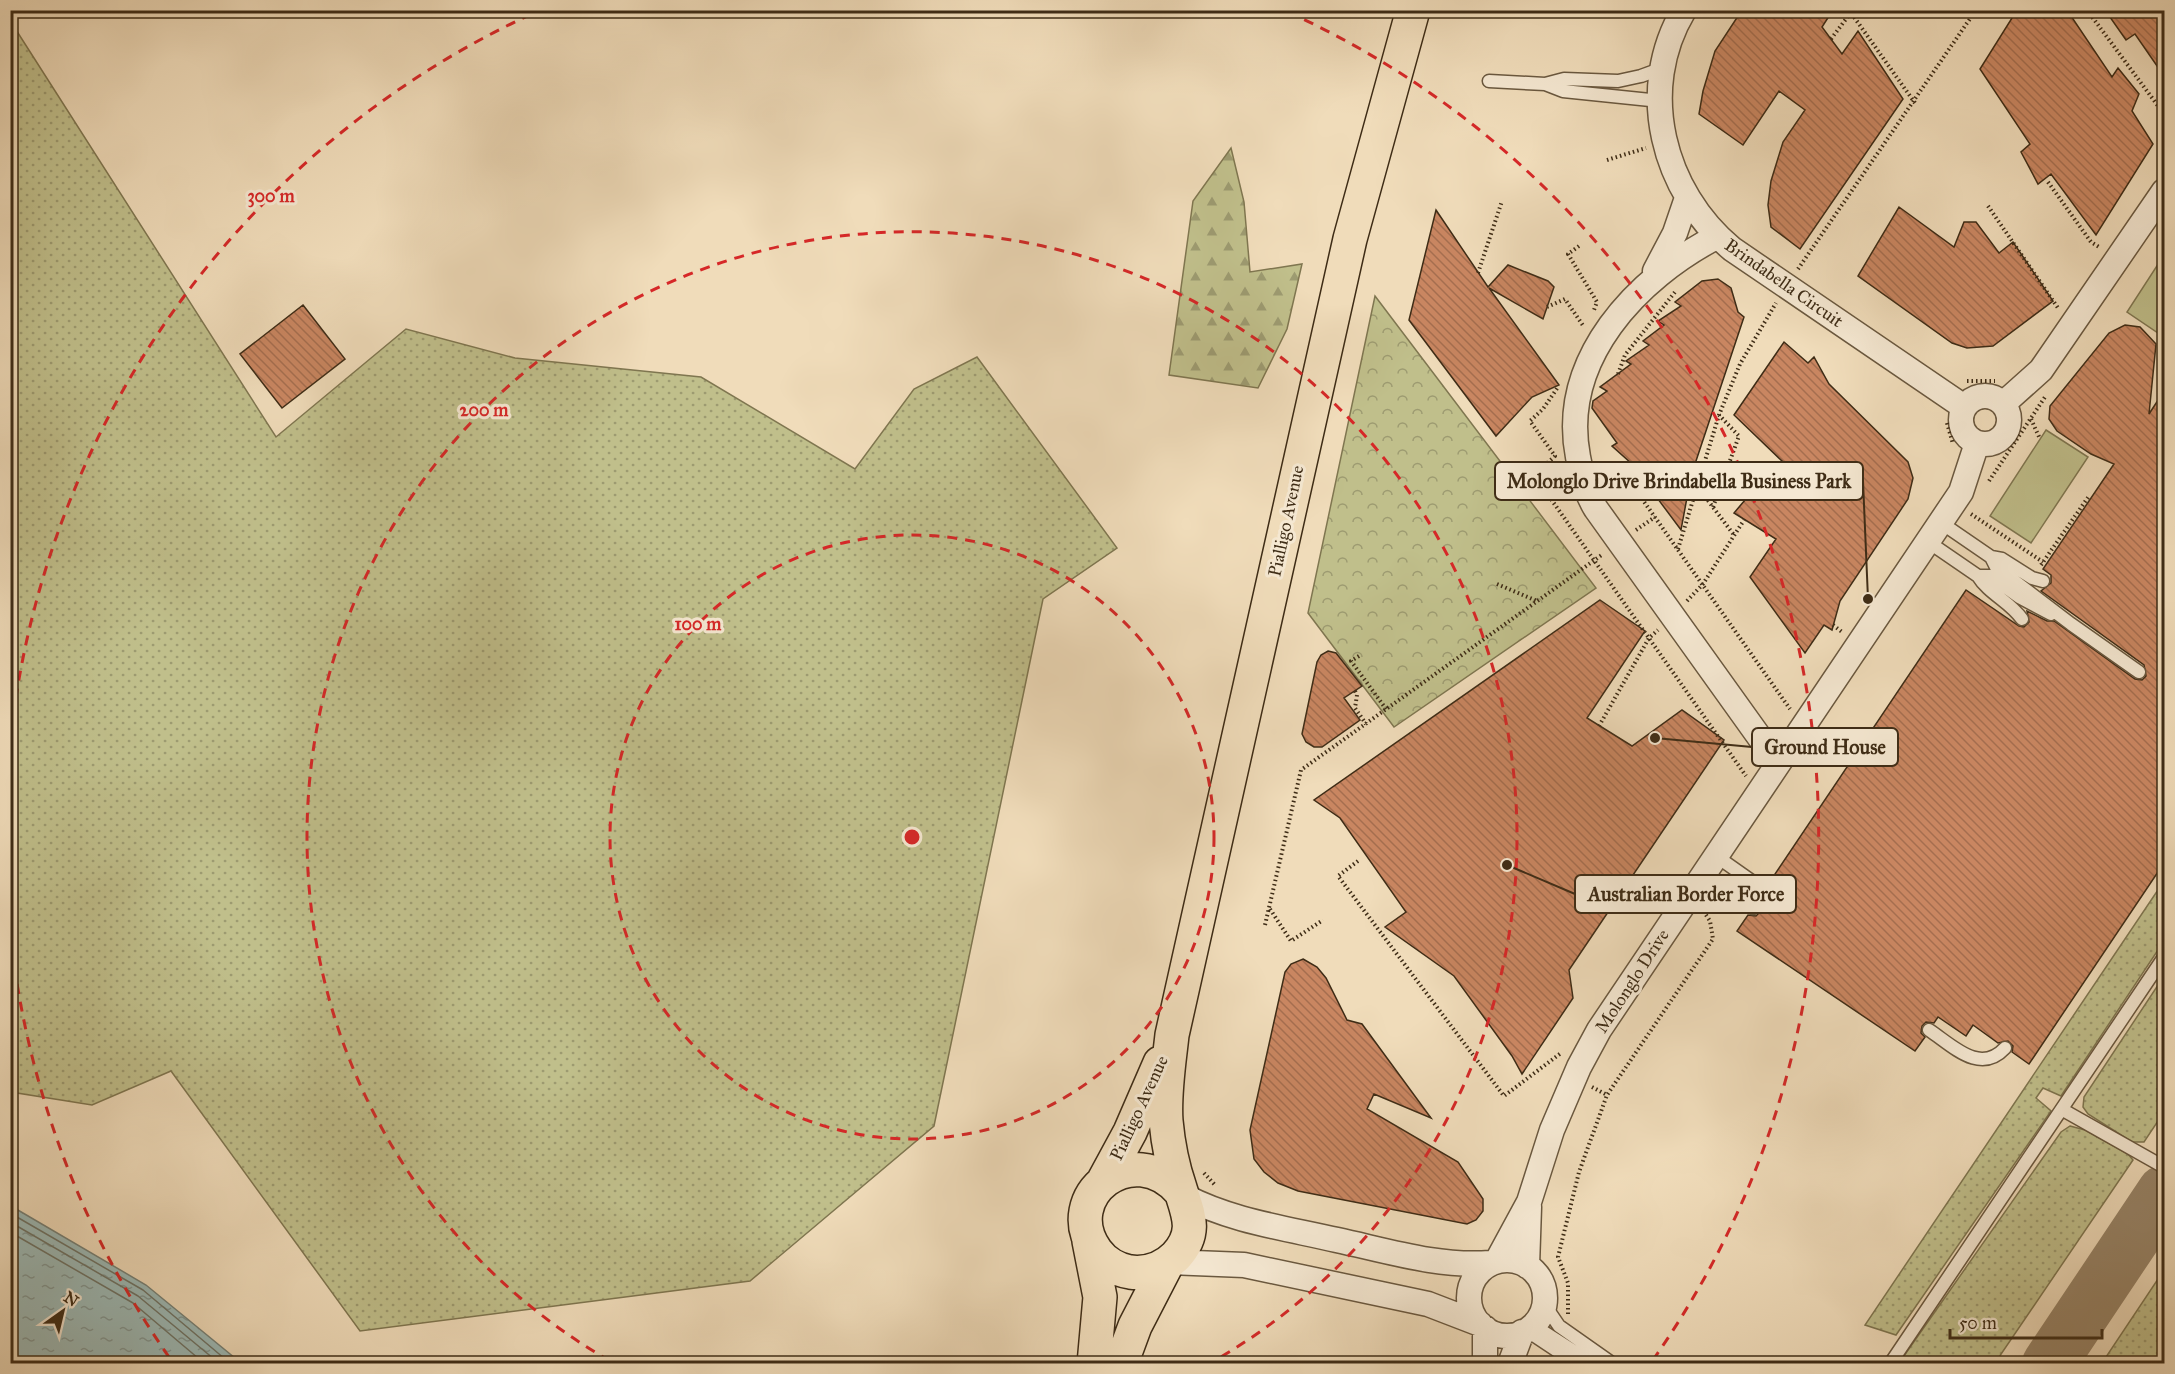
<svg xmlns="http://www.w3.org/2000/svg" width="2175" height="1374" viewBox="0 0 2175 1374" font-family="'IM FELL Great Primer',serif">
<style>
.grass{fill:url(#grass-dots);stroke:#7f7650;stroke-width:1.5}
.forest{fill:url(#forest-firs);stroke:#7f7650;stroke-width:1.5}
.park{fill:url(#park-crowns);stroke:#7f7650;stroke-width:1.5}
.pitch{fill:#c0bf8b;stroke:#7f7650;stroke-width:1.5}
.water{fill:url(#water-ripples);stroke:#768177;stroke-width:1.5}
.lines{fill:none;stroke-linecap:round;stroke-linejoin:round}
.shore{stroke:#6d7366;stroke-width:1.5}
.taxiway{stroke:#978468;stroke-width:54}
.building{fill:url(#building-back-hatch);stroke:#3e2c16;stroke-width:1.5}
.service-casing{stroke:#6a583f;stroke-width:15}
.minor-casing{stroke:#6a583f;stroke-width:27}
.primary-casing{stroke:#3e2c16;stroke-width:36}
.path{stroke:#3e2c16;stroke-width:4;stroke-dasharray:1.5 3;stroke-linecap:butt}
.service{stroke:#f5e8d2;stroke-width:12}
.minor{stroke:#f5e8d2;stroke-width:24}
.primary{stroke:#f0dcba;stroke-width:33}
.ring{fill:none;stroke:#d62828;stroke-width:3;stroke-dasharray:10 8}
.labels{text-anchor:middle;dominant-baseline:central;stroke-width:6;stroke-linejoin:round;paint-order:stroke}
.street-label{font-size:18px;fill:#3e2c16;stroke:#f5e8d2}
.centre{fill:#d62828;stroke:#f5e8d2;stroke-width:3}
.ring-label{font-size:18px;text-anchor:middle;font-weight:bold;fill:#d62828;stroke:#f5e8d2;stroke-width:6;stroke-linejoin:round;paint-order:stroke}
.leader{fill:none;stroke:#3e2c16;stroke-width:2}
.callout-dot{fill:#3e2c16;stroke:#f5e8d2;stroke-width:2}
.callout{fill:#f5e8d2;stroke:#3e2c16;stroke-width:2}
.callout-label{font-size:20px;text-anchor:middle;font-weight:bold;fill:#3e2c16}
</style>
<defs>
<pattern id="grass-dots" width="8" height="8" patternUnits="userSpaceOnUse" patternTransform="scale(1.5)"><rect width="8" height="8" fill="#c0bf8b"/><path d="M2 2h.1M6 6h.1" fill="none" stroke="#9d9b71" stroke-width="1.8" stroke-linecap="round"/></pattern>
<pattern id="forest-firs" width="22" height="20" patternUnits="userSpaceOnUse" patternTransform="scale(1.5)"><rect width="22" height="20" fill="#c0bf8b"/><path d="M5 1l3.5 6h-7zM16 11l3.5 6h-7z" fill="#9d9b71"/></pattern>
<pattern id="park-crowns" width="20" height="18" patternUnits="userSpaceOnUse" patternTransform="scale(1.5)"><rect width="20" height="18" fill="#c0bf8b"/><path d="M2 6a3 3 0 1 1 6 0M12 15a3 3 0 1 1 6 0" fill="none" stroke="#9d9b71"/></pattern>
<pattern id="water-ripples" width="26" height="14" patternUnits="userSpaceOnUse" patternTransform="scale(1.5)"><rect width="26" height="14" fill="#9cbab7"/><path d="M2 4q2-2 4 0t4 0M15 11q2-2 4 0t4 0" fill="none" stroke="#819794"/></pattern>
<pattern id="building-back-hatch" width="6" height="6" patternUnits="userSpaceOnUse" patternTransform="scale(1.5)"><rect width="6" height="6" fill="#c98661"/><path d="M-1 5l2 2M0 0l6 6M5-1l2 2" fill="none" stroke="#a56e4f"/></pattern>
</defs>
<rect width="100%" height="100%" fill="#f0dcba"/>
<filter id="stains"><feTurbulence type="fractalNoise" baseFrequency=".00333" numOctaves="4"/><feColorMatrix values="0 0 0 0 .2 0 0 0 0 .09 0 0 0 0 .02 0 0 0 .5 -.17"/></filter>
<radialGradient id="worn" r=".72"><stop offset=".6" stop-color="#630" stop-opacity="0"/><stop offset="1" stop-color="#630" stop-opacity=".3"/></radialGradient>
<path class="grass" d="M11 22 276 437 406 329 515 358 701 377 855 469 914 389 977 357 1117 548 1043 599 934 1126 750 1281 360 1331 171 1071 92 1105 11 1092Z
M2164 881V941L2061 1096 2043 1088 2036 1098 2051 1111 1896 1335 1865 1325Z
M2164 976V1112L2144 1142H2132L2088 1114 2083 1107 2084 1097Z
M2070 1126 2085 1130 2128 1154 2133 1160 1995 1363H1899L2061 1132Z
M2164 1270V1363H2102Z"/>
<path class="forest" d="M1231 148 1244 202 1250 272 1302 264 1287 329 1258 388 1169 375 1193 201Z"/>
<path class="park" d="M1375 296 1596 588 1394 727 1308 613Z"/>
<path class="pitch" d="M2164 255V337L2127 312Z
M2046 430 2088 457 2031 543 1990 516Z"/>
<path class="water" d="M11 1206 146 1285 241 1363H11Z"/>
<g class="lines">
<path class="shore" d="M10 1213 143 1290 231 1364
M10 1222 138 1296 220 1364
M10 1232 133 1303 205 1364"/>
<path class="taxiway" d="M2049 1364 2164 1192"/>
</g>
<path class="building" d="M1742 10H1833L1822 27 1842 54 1858 31 1903 99 1800 249 1771 227 1768 205 1771 181 1783 142 1805 110 1779 91 1743 145 1699 114 1703 91 1715 51Z
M2017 10H2067L2112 77 2118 68 2139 94 2132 111 2153 144 2096 235 2051 174 2038 184 2021 152 2030 144 1980 69Z
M2105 10H2164V76L2135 34 2126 40Z
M1899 207 1954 247 1964 222H1976L1999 253 2013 242 2053 301 1993 346 1967 348 1952 343 1858 276Z
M1436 210 1488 287 1508 265 1548 281 1554 287 1543 319 1489 288 1559 385 1532 397 1496 436 1409 320Z
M1718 279 1731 288 1738 312 1744 317 1691 476 1681 530 1632 464 1612 446 1617 443 1592 408 1593 401 1607 391 1600 387 1631 364 1626 361 1649 345 1643 341 1664 325 1658 321 1681 306 1675 302 1702 281Z
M303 305 345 359 282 408 240 354Z
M2125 325 2140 327 2156 344 2149 414 2164 391V863L2029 1064 2012 1052 2013 1046 2008 1041 1998 1043 1973 1025 1966 1036 1938 1017 1934 1023 1926 1022 1922 1026 1921 1033 1925 1037 1915 1051 1737 931 1748 915 1756 916 1760 912 1761 905 1757 901 1760 897 1779 909 1787 905V897L1769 883 1966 590 2019 626 2024 627 2029 622 2027 611 2047 621H2054L2135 679 2142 680 2146 676 2144 665 2041 591 2051 583V575L2043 569 2114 464 2091 454 2057 431 2049 419 2050 406 2109 333Z
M1784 342 1808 363 1814 357 1829 384 1908 462 1913 478 1908 499 1840 601 1832 630 1824 625 1805 653 1750 577 1776 539 1734 513 1745 500 1755 480 1783 462 1734 415Z
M1600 600 1645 631 1587 718 1632 746 1682 710 1724 740 1569 970 1573 998 1522 1074 1512 1056 1454 976 1385 927 1406 912 1340 818 1314 800Z
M1328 651 1336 653 1362 686 1344 698 1360 720 1322 747H1314L1306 742 1302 734 1317 662 1321 655Z
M1303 959 1317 967 1326 978 1347 1020 1362 1024 1431 1118 1374 1094 1367 1109 1458 1162 1483 1199V1211L1476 1220 1467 1224 1298 1191 1278 1183 1264 1172 1254 1159 1250 1130 1285 972 1291 964Z"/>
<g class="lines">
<defs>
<path id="service" d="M1489 81 1545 84 1564 79 1618 81 1641 76 1663 68
M1545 84 1563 91 1660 101
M1940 522 1991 557 2002 559 2032 578 2043 581
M1927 541 1978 576H1990L2019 597 2051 614
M1991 557 1996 567 2071 624 2139 672
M1978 576C1989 594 2009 601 2022 619
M1716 856 1780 901
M1704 874 1753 908
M1929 1030C1953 1046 1980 1075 2005 1048
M2063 1110 2164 1167
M1544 1304 1559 1326 1613 1364
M1533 1325 1594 1364
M1526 1330 1577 1364
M1890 1364 2164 957"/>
<path id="minor" d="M1684 10C1636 90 1663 192 1732 249L1964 407
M1718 236C1637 278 1559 359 1578 457 1581 475 1586 493 1596 509L1760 738 1783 756
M1655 271 1675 233 1687 198
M1961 420a24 24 0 1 1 48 0a24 24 0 1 1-48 0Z
M2003 404 2041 370 2164 191
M1184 1196C1231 1221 1285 1228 1337 1240 1388 1251 1438 1267 1490 1263
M1469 1298a38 38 0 1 1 76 0a38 38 0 1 1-76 0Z
M1497 1261 1529 1202 1552 1130 1579 1067 1599 1030 1961 492 1977 443
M1169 1262 1244 1265 1428 1304 1480 1324
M1527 1266 1529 1207
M1485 1364V1328
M1510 1364 1522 1332"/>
<path id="primary" d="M1104 1180 1130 1132 1160 1063
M1180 1191C1133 1137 1057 1196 1096 1251 1104 1262 1117 1270 1130 1272 1147 1274 1164 1268 1176 1256 1198 1232 1188 1214 1180 1188 1173 1168 1168 1143 1166 1121 1164 1093 1169 1063 1172 1035L1350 239 1413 10
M1089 1241 1100 1297 1094 1364
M1121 1364 1135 1326 1167 1264"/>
</defs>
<use href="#service" class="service-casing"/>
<use href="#minor" class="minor-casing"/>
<use href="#primary" class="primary-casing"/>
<path class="path" d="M1849 10 1915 103
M2087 10 2164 114
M1831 39 1852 11
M1607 160 1646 148
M2048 182 2091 242 2099 247
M1988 206 2058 308
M1579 246 1568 254 1597 302 1594 310
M1798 269 1976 10
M1478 273 1502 201
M1547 307 1565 299 1584 327
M1618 374 1625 355 1675 292
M1967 381H1995
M2031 419 2040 439
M1947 423 1953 444
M1517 465 1534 475 1746 776
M1621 469 1790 709
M1534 475 1555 456 1530 421 1543 409 1558 387
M1989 481 2045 397
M1697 486 1734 535
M1713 507 1739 436 1719 415
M1971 514 2043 562
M1636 530 1655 517
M1678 549 1719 415 1740 364 1776 303
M2041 565 2089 496
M1497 584 1537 601
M1687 601 1703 584 1744 520
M1833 625 1842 632
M1359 656 1351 661 1386 709
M1355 691 1357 695 1355 708 1366 724
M1599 726 1649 638 1658 630
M1358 861 1338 876 1504 1096 1561 1053
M1270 909 1291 941 1323 920
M1265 925 1301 770 1603 554
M1592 1087 1607 1095
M1204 1173 1215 1185
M1568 1314V1283L1558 1257 1579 1172 1607 1095 1713 939 1710 921 1704 912"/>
<use href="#service" class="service"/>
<use href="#minor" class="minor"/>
<use href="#primary" class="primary"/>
</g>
<g class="ring">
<circle cx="912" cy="837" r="302"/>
<path d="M610 1361A605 605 0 1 1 1214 1361"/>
<path d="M169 1357A907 907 0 0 1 11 940M11 734A907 907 0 0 1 536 12M1288 12A907 907 0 0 1 1655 1357"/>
</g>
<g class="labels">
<g class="street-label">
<text transform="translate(1784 283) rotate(35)">Brindabella Circuit</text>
<text transform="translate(1286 521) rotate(-78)">Pialligo Avenue</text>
<text transform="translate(1632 981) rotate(-57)">Molonglo Drive</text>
<text transform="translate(1139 1108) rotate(-65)">Pialligo Avenue</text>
</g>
</g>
<circle cx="912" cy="837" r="9" class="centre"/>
<g class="ring-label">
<text x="271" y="202">300 m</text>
<text x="484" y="416">200 m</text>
<text x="698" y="630">100 m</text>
</g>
<path class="leader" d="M1868 599L1863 481M1655 738L1752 747M1507 865L1575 894"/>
<g class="callout-dot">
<circle cx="1868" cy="599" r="6"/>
<circle cx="1655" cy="738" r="6"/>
<circle cx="1507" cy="865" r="6"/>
</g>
<g class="callout">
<rect x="1495" y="462" width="368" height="38" rx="6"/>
<rect x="1752" y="728" width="146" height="38" rx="6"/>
<rect x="1575" y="875" width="221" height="38" rx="6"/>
</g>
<g class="callout-label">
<text x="1679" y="488">Molonglo Drive Brindabella Business Park</text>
<text x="1825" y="754">Ground House</text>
<text x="1686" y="901">Australian Border Force</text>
</g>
<rect width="2175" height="1374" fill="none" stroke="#f0dcba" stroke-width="36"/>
<rect x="12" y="12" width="2151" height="1350" fill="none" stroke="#3e2c16" stroke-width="3"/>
<rect x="18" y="18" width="2139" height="1338" fill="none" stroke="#3e2c16" stroke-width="1.5"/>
<g transform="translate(63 1311) rotate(34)" stroke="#f5e8d2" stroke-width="4.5" paint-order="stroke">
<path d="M0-4.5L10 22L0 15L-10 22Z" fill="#3e2c16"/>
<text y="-9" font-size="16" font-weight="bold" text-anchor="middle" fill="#3e2c16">N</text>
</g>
<path d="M1950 1329v9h152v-9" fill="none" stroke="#3e2c16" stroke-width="3"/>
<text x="1959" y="1329" font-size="18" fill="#3e2c16" stroke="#f5e8d2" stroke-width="4.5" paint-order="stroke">50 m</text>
<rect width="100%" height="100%" filter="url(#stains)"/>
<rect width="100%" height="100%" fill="url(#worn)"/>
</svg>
